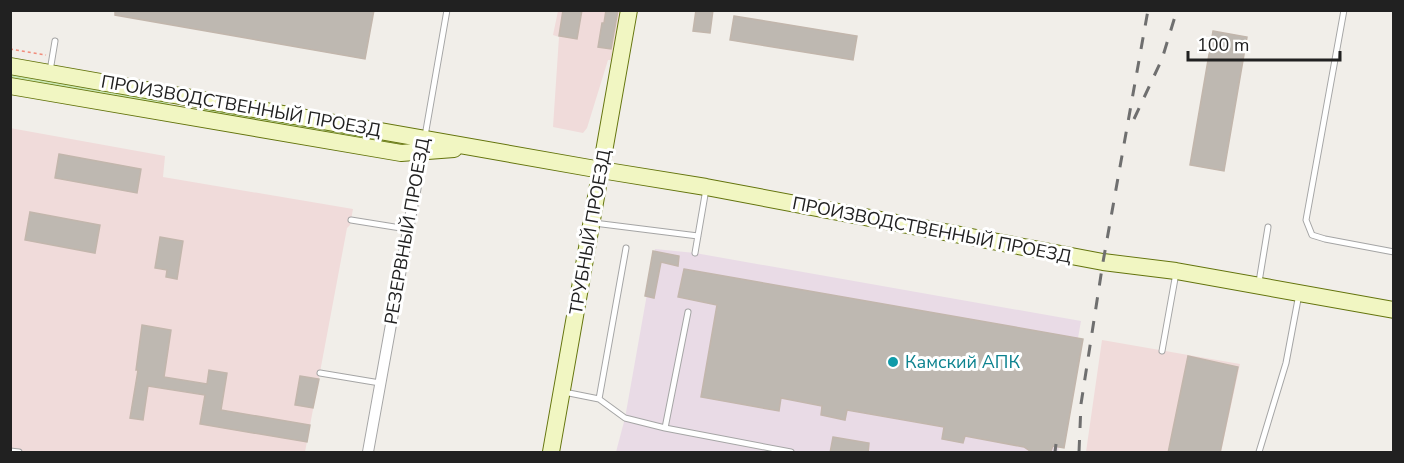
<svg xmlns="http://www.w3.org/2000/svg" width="1404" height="463" viewBox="0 0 1404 463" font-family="'Nunito Sans',sans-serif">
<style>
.commercial{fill:#f0dbda}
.industrial{fill:#e9dbe6}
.grass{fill:#cae7b3}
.building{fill:#beb8b1;stroke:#c2b6ac;stroke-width:1.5}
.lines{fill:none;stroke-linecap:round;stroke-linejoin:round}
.lane-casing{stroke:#a5a5a5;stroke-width:7}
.street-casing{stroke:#a5a5a5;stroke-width:12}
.secondary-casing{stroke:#64740d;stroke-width:18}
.path{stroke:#f18b7a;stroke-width:1.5;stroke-dasharray:3 3;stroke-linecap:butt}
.lane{stroke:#fff;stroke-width:5}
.street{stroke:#fff;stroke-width:10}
.secondary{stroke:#f1f6c2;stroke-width:16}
.rail{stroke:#6f6f6f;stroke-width:3;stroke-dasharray:12 12;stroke-linecap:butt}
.culture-dot{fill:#0f9aa8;stroke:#fff;stroke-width:2}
.labels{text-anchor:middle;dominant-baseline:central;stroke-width:6;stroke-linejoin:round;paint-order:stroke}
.street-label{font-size:18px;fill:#212121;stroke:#fff}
.culture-label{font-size:18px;fill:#0d838f;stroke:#fff;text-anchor:start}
</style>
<rect width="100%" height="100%" fill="#f1eee9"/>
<path class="commercial" d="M558 11H620L611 60H608L587 128 583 133 553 127 559 37 553 35Z
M10 128 165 156 163 177 353 209 350 225 347 228 305 452H11Z
M1102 340 1240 364 1221 452H1086Z"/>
<path class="industrial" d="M655 249 695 253 1081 321 1058 452H616L625 418Z"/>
<path class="grass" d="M10 71 170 99 168 107 11 79Z
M197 105 400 140 399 147 196 112Z"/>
<path class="building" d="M115 10H374L365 59 115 15Z
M563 10H582L577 39 559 36Z
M606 10H618L611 49 598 47 602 23H604Z
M696 10H713L710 33 693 31Z
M734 16 857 36 853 60 730 40Z
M1213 31 1247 37 1224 171 1190 165Z
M59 154 141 169 137 193 55 178Z
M30 212 100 225 95 253 25 240Z
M160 237 183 241 177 279 166 277 167 270 155 268Z
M653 251 679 256 678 266 661 262 654 298 645 296Z
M684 269 1083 339 1064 448 1053 446 1050 453H1033L1024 447 965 436 963 443 942 439 944 427 847 410 845 420 821 415 822 406 781 398 779 411 701 397 717 305 678 297Z
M142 325 171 330 164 377 207 384 209 370 227 373 221 410 310 425 307 442 200 424 205 395 148 386 143 420 130 418 138 370H136Z
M1188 356 1238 367 1220 453H1168Z
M300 376 319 379 313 408 295 405Z
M833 437 869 443 868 453H830Z"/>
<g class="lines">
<defs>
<path id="lane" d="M1344 10 1306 220 1312 235 1325 239 1394 252
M50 71 55 41
M425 136 447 10
M351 220 407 229
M594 223 698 236
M695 253 706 189
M1259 282 1268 227
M1162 351 1176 273
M320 373 380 383
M564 392 599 399 625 418 665 428 791 452
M599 399 626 248
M665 428 688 312
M10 451 19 452
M1259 452 1286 363 1299 294"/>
<path id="street" d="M368 452 423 147"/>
<path id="secondary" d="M10 66 601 170 706 187 1103 262 1176 271 1394 310
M10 86 401 153 454 149
M551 452 629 10"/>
</defs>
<use href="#lane" class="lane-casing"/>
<use href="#street" class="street-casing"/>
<use href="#secondary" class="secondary-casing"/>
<path class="path" d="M10 49 46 55"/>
<use href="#lane" class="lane"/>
<use href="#street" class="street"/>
<use href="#secondary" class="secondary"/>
<path class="rail" d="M1134 119 1162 59 1177 10
M1055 452 1056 444
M1079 452 1081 404 1103 262 1148 10"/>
</g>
<circle class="culture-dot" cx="893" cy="362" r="6"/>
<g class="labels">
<g class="street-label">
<text transform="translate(241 106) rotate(10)">ПРОИЗВОДСТВЕННЫЙ ПРОЕЗД</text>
<text transform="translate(932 230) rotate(11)">ПРОИЗВОДСТВЕННЫЙ ПРОЕЗД</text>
<text transform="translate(407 231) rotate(-80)">РЕЗЕРВНЫЙ ПРОЕЗД</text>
<text transform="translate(590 232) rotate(-80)">ТРУБНЫЙ ПРОЕЗД</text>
</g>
<g class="culture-label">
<text x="905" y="362">Камский АПК</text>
</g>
</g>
<rect width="1404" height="463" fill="none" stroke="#212121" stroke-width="24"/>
<path d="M1188 51v9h152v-9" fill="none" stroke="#212121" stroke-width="3"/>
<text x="1197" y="51" font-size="18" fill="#212121" stroke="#ffffff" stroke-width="4.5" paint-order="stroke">100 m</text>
</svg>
